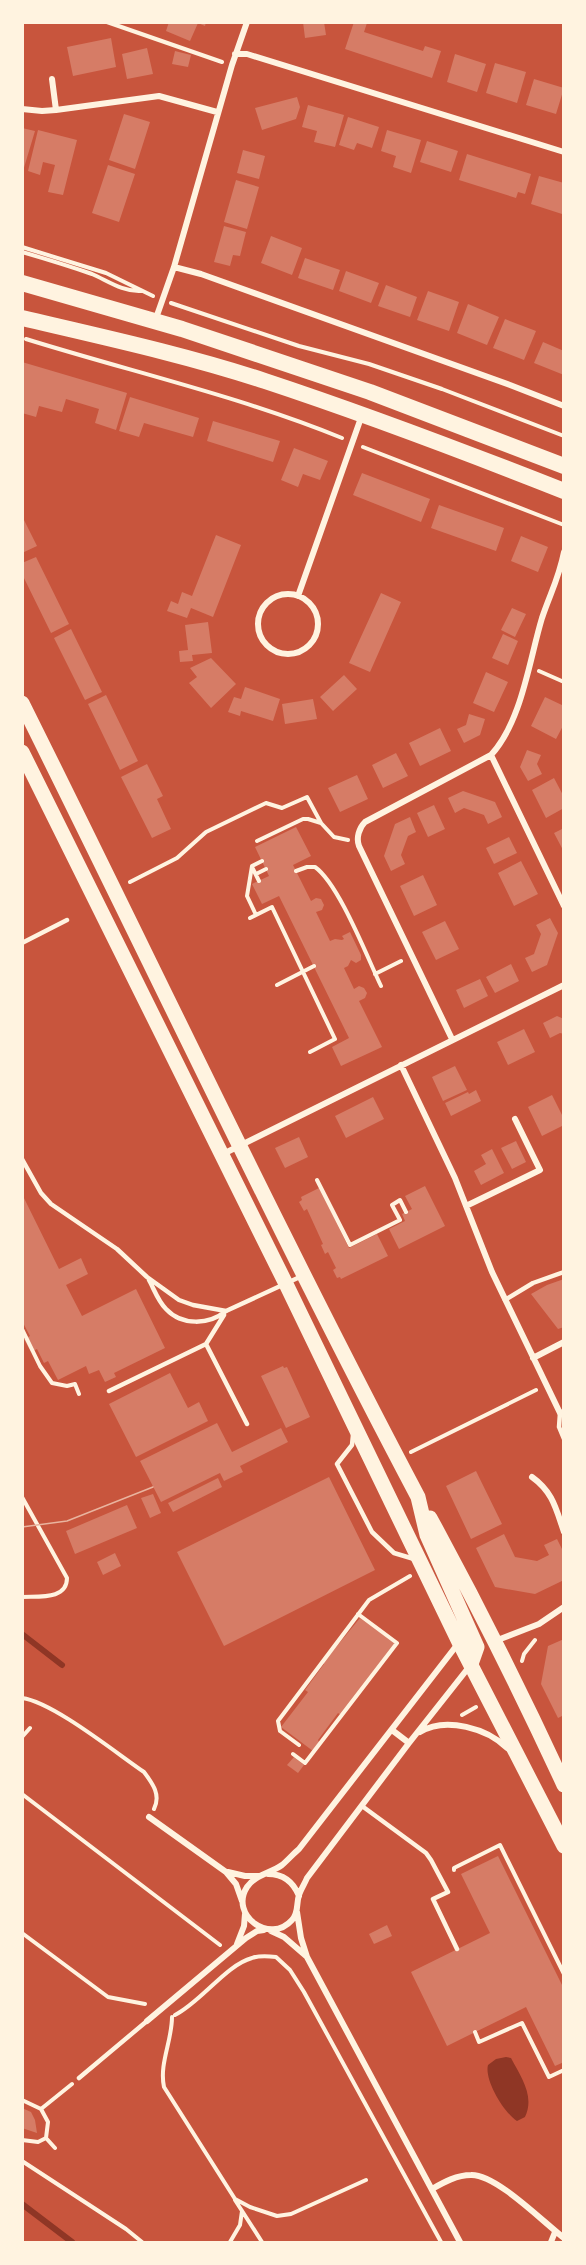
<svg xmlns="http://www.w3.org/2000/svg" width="586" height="2265" viewBox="0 0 586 2265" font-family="Barlow,sans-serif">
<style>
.water{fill:#8f3625}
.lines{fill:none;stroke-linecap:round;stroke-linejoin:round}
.stream{stroke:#8f3625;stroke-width:6}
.building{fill:#d67c66}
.path{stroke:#fff3e0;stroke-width:4}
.service{stroke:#fff3e0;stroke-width:4.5}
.minor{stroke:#fff3e0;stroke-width:6}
.primary{stroke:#fff3e0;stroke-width:15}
.trunk{stroke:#fff3e0;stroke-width:16}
.tram{stroke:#e9b49f;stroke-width:1.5}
</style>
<rect width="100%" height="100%" fill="#c8553d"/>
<path class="water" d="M506 2057 511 2058C521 2077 535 2096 525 2117L517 2121C504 2113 484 2080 488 2065L496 2059Z"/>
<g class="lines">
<path class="stream" d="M22 1634 62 1665
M22 2204 72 2242"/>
</g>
<path class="building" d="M169 22 178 23 206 22 205 26 198 23 190 41 166 31Z
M303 22H324L326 35 305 38Z
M354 22 367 23 364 32 423 51 425 46 441 51 432 78 345 49Z
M111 38 116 67 73 76 67 47Z
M147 48 153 74 127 79 122 54Z
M175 51 191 55 188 67 172 64Z
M455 54 486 64 477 92 447 82Z
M495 63 526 72 517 103 486 93Z
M534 79 564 88 556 114 526 105Z
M297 97 300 107 296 119 262 130 255 108Z
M308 105 344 115 335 147 314 142 317 131 302 127Z
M124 114 150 122 135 169 109 160Z
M348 117 379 127 372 148 357 143 354 150 339 145Z
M22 128 35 131 23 171H22Z
M38 130 77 140 63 195 48 192 55 165 43 162 40 175 28 171Z
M387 130 421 140 411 173 393 167 396 156 381 151Z
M427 141 458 151 451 172 420 162Z
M243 150 265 156 259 179 237 173Z
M467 154 531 174 525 194 518 192 516 198 459 180Z
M108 165 135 174 119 222 92 213Z
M539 176 564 183 562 214 531 204Z
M236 180 259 187 247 229 224 222Z
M224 226 246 232 240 256 233 255 230 266 214 262Z
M271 236 302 248 292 275 261 263Z
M305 258 340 270 333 290 298 278Z
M346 271 379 283 371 303 339 291Z
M386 285 417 297 410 317 378 306Z
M428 291 459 302 449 331 417 320Z
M468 304 499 317 487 345 457 333Z
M505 319 536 331 524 360 493 348Z
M543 342 564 351V375L534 363Z
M22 362 127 393 116 430 95 423 99 409 66 399 62 412 39 406 36 417 22 413Z
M130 397 199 418 193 437 144 423 139 437 119 431Z
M213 421 280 441 273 462 207 441Z
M294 448 328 461 320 480 303 474 298 487 281 480Z
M362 473 430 499 421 522 353 495Z
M439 505 504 528 496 551 431 528Z
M22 516 37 546 22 553Z
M216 535 241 545 213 617 191 608 187 618 167 611 171 601 178 604 182 592 192 596Z
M521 536 548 547 538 572 511 561Z
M36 557 69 624 51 633 22 574V563Z
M381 593 401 602 370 672 349 663Z
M512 608 526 614 515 637 501 630Z
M208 622 212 653 192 655 193 661 180 662 179 651 188 650 185 625Z
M71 629 102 692 85 700 54 638Z
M503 634 518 641 508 665 492 658Z
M211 658 236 684 211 708 189 683 197 677 190 668Z
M486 672 508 682 494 712 473 703Z
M344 675 357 689 333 711 320 697Z
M245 687 280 699 273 721 241 711 240 716 228 712 234 697 241 699Z
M106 695 138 761 120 770 88 704Z
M545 697 564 706V724L556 739 531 726Z
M313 699 317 719 285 724 282 704Z
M469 714 485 719 480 735 464 743 457 729 466 725Z
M440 728 451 751 420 766 409 743Z
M527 750 541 755 537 764 542 774 528 781 520 767Z
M396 753 408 776 383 788 372 765Z
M147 764 163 796 157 799 171 829 152 838 121 777Z
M357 775 368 799 340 812 328 788Z
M554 778 564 797V808L546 818 532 790Z
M463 791 495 802 502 817 488 824 484 815 464 808 455 813 448 798Z
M434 805 445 829 428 837 417 813Z
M410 817 416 832 408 836 401 855 405 864 391 871 384 856 395 824Z
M296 827 311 856 293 865 311 901 316 898 321 899 324 905 322 910 316 912 330 941 335 939 342 940 344 939 342 936 350 932 361 955V960L356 963 351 960 348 966 344 968 354 989 359 986 364 988 367 993 365 998 359 1001 382 1047 341 1066 332 1047 349 1038 279 896 262 904 252 884 269 876 255 847Z
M564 828V852L554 833Z
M509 837 517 853 494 864 486 848Z
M521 861 538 894 514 906 498 873Z
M423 875 437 905 414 916 400 886Z
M550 918 558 933 547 965 532 972 525 958 534 954 541 934 536 925Z
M445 921 459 949 436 960 422 932Z
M511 964 519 981 495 993 486 977Z
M480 979 488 996 464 1008 456 990Z
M557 1016 564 1019V1034L560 1033 550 1038 543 1023Z
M524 1029 535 1052 508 1065 497 1042Z
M455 1066 467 1090 443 1101 432 1077Z
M476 1090 481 1101 451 1116 445 1103 468 1092 469 1094Z
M552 1095 564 1119V1125L542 1136 528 1107Z
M373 1097 384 1119 346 1138 335 1116Z
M299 1137 308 1157 285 1168 275 1148Z
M516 1141 526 1162 512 1169 501 1148Z
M492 1149 504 1173 481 1185 474 1171 486 1164 481 1155Z
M425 1186 445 1226 399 1249 389 1229 405 1221 402 1214 412 1209 405 1196Z
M319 1188 349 1248 377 1234 388 1256 341 1279 340 1277 337 1278 333 1270 336 1268 328 1252 325 1254 321 1245 323 1244 307 1209 304 1211 299 1202 302 1200 301 1197Z
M22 1194 59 1269 81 1258 88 1274 66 1285 82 1316 136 1289 165 1348 114 1373 116 1377 105 1382 99 1370 89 1374 86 1366 58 1380 48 1361 44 1363 37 1349 31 1352 24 1339 30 1336 22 1321Z
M564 1279V1327L558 1329 531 1294 547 1285Z
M283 1366 284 1368 287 1367 310 1417 286 1428 261 1376Z
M170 1373 188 1408 199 1402 208 1421 136 1457 109 1404Z
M217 1423 232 1452 281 1428 288 1442 240 1466 243 1472 224 1481 220 1473 161 1502 140 1461Z
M476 1471 502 1524 471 1539 446 1486Z
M329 1477 375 1570 224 1646 177 1552Z
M218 1478 222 1487 173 1512 168 1503Z
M153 1494 161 1513 150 1518 141 1498Z
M127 1505 137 1528 75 1554 66 1531Z
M504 1534 515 1557 537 1561 549 1555 544 1545 557 1539 564 1553V1580L535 1594 495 1587 476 1548Z
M115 1553 121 1566 103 1575 97 1562Z
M360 1618 395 1643 341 1715 338 1713 318 1740 319 1742 313 1751 281 1727 308 1692 305 1690 324 1664 323 1663Z
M564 1639V1715L558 1718 541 1684 548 1646Z
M294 1757 304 1765 298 1773 287 1765Z
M498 1856 564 1989V2062L555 2066 526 2007 447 2046 411 1972 490 1933 461 1874Z
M387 1925 392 1936 374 1944 369 1934Z
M22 2108 31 2112 35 2120 37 2133 22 2128Z"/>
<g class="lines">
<path class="path" d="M107 22 222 62
M22 247 106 273 153 296
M22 252C46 259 69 266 92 274 108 281 123 292 141 291
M171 303 299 346 369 364 442 389 564 436
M26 339C132 372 239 396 342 438
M363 447 564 525
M539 671 564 682
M257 841 303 819H308L321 823
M252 867 259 881
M296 871 307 867H315C339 884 367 957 381 986
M256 874 266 869
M130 882 177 858 206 832 266 803 282 808 307 797 321 823 334 837 348 840
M256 915 247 896 252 866 262 861
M250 918 272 907 335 1039 310 1052
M375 974 401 961
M277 985 314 966
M317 1180 350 1245 400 1220 392 1205 400 1200 406 1212
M22 1329 40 1366 52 1383 67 1386 75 1384 79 1394
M411 1452 536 1390
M22 1497 67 1578C67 1600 39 1596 22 1597
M522 1661 524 1654 535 1640
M22 1698C53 1702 116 1753 144 1772 153 1784 161 1795 154 1809
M462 1715 476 1707
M22 1737 30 1728
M299 1745 280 1731 278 1721 369 1600 410 1576
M293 1754 305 1763 397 1643 358 1614
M22 1794 220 1945
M454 1870V1868L500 1845 564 1974
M22 1933 108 1997 145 2004
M175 2015C201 2002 226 1965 252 1958 260 1955 268 1956 276 1957L290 1970 304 1992 441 2242
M172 2017C172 2041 159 2064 164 2087L235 2199 250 2207 277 2216 291 2214 366 2180
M475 2032 479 2042 522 2023 549 2077 564 2070
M22 2100 41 2109
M46 2138 55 2148
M22 2140 38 2142 46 2138 48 2122 41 2109 72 2084
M22 2161 126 2229 142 2242
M235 2200 262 2242
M230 2242 240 2225 242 2211"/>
<path class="service" d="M22 943 67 920
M22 1159 41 1193 51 1204 117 1249 147 1277 179 1300 193 1305 226 1311
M149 1280C154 1289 158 1301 166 1309 182 1326 209 1325 226 1311L302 1276
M505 1300 533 1283 564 1272
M206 1344 247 1424
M109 1391 206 1344 224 1315
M560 1413 559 1427 564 1439
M353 1435 352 1445 337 1464 372 1532 394 1553 414 1559
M362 1806 426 1853 431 1860 448 1892 433 1899 457 1949
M79 2078 147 2021"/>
<path class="minor" d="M235 54H247L564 152
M52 79 56 110
M22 109 42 111 56 110 159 96 217 112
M174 267 201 274 510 385 564 406
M155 321 174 267 232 65 247 22
M258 624a30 30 0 1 1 60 0a30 30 0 1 1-60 0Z
M298 596 362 415
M491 755 564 906
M452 1039 359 846C356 838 359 828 365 822L491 755C522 721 529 661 542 618 550 594 559 578 564 552
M401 1065 455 1178 492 1272 560 1413 564 1412
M223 1154 564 985
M466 1206 540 1170 515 1119
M533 1358 564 1342
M532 1477C553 1492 556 1509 564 1532
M495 1641 539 1624 564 1607
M457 1645 299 1849C293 1854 288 1860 282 1865 271 1873 255 1875 247 1887 229 1915 270 1945 292 1920 299 1912 296 1904 299 1895 301 1889 305 1883 307 1878L409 1743 469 1667
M392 1730 409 1743
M420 1732C446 1716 488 1729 507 1748
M149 1817 226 1872 236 1884 242 1901
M228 1872 245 1876H259
M268 1874C283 1874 293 1881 299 1896
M297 1912 301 1938 307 1957 460 2242
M271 1931 284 1937 306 1956
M237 1944 244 1926 245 1914
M147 2021 246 1938 257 1931 264 1930
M432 2189C444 2182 457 2175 471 2175 496 2174 543 2222 564 2238
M551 2242 555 2232"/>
<path class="primary" d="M22 703C154 968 280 1236 418 1497L427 1535 477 1647 471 1664
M22 752 286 1284 459 1642 564 1846
M430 1518C478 1606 522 1694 564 1785"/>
<path class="trunk" d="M22 283 182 329 370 392 564 466
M22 318C103 337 186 355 265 381 365 414 465 452 564 491"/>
<path class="tram" d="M22 1527 67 1521 153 1487"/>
</g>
<rect width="586" height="2265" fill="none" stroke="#fff3e0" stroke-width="48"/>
</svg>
